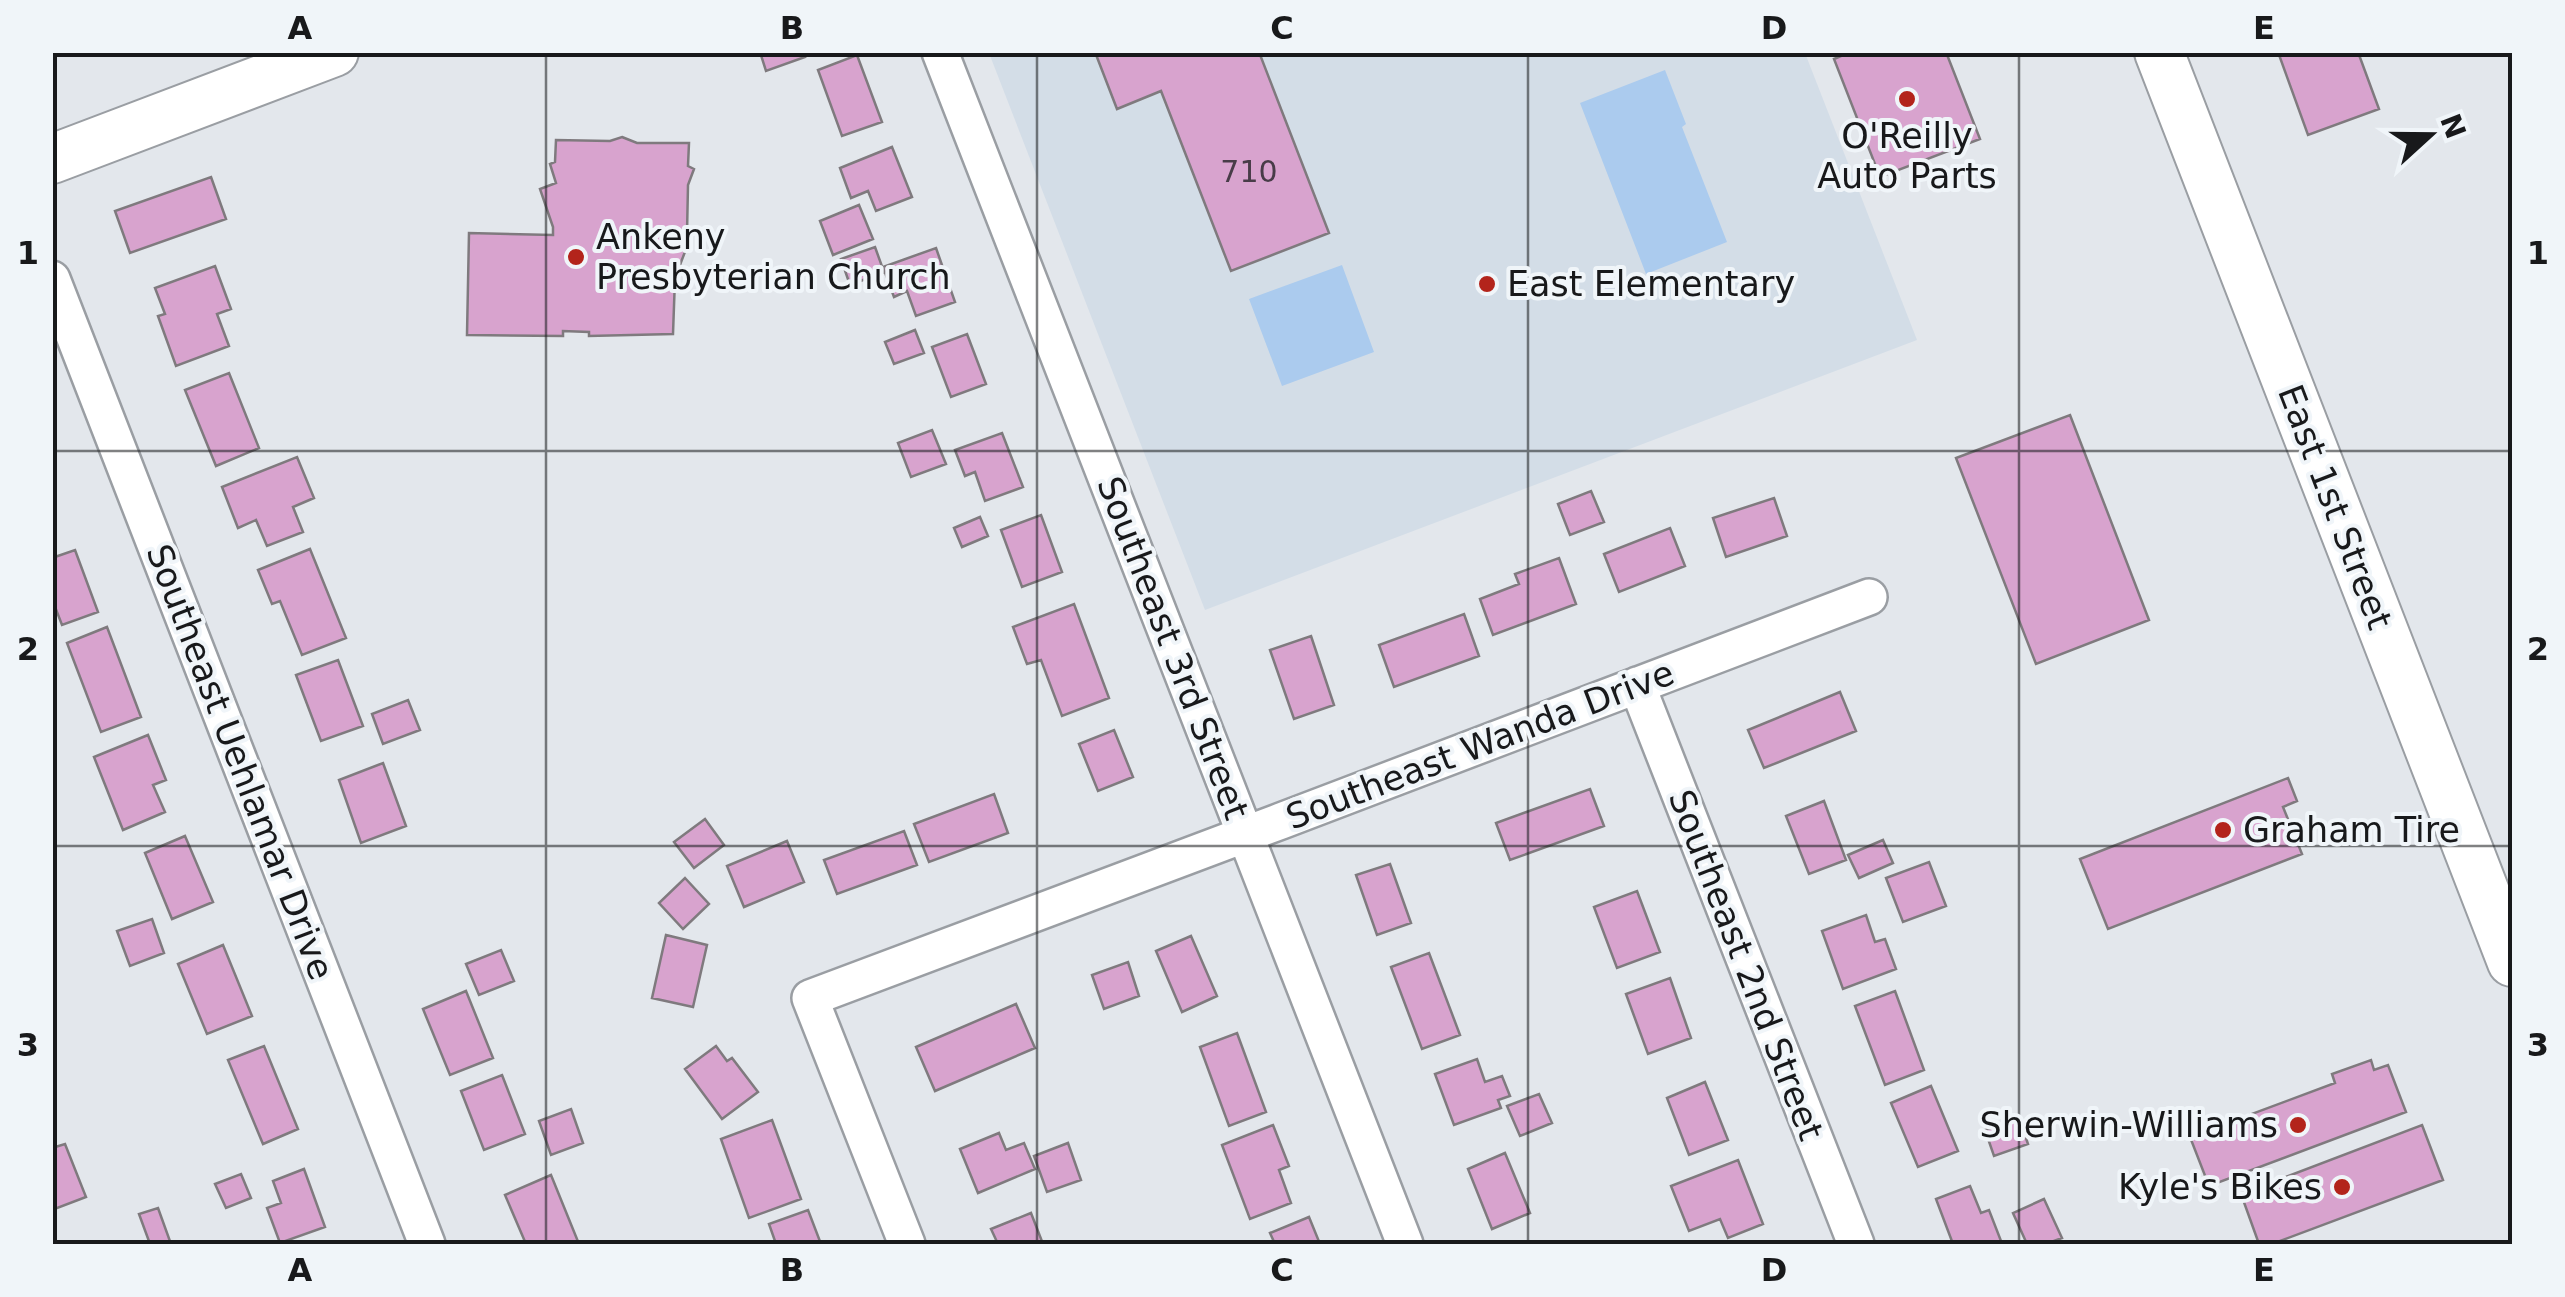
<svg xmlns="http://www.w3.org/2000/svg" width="2565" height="1297" viewBox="0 0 2565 1297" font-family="'DejaVu Sans',sans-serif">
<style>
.built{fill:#d3dde7}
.green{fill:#abcbee}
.building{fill:#d8a3ce;stroke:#7f7a7e;stroke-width:2.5}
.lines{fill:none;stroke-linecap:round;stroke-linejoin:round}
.street-casing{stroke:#9a9ea3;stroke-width:40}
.secondary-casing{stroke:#9a9ea3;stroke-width:52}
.street{stroke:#fff;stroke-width:35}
.secondary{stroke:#fff;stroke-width:48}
.grid{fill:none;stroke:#18191b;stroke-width:2.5;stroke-opacity:0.55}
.poi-dot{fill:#b3241b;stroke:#f0f5f9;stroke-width:4}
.labels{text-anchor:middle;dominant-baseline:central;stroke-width:8;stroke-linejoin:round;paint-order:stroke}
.number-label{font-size:30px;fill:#483c48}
.poi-label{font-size:35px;fill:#18191b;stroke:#f0f5f9;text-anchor:start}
.street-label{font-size:35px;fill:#18191b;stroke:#f0f5f9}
.neatline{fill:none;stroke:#18191b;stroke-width:4}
.grid-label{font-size:32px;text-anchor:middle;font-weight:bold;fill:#18191b}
</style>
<rect width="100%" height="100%" fill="#e3e7ec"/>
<path class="built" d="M989 53H1805L1917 340 1205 610Z"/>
<path class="green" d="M1665 70 1686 124 1682 127 1727 242 1646 274 1580 103Z
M1342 265 1374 352 1282 386 1249 299Z"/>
<path class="building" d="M760 52H803L805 57 766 71Z
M1095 52H1259L1329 233 1231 271 1161 91 1117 109Z
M1850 52H1946L1980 139 1880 177 1834 59Z
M2278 52H2358L2379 109 2308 135Z
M857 55 882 122 842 136 818 70Z
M622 137 637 143H689L688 166 694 169 688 185 687 234 691 236 675 278 673 334 589 336V332L563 331V336L467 335 469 233 553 235V227L540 189 556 183 550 164 555 162 556 140 610 141Z
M892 147 912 197 876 211 868 191 851 198 840 168Z
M211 177 226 219 130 253 115 211Z
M859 205 873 239 833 255 820 221Z
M875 247 884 272 850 285 841 259Z
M936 248 955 302 916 316 907 291 894 297 883 267Z
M215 266 231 309 217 314 229 346 176 366 158 316 165 314 155 288Z
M915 330 924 353 894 364 885 342Z
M967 334 986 384 951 397 932 347Z
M229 373 259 448 216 466 185 390Z
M2070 415 2149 620 2036 664 1956 458Z
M932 430 946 464 911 477 898 443Z
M1002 433 1023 487 985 501 975 472 965 476 955 450Z
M297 457 314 498 293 507 303 532 267 546 256 520 238 528 222 487Z
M1591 491 1604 522 1570 535 1558 504Z
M1774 498 1787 536 1726 557 1713 518Z
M1041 515 1062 572 1022 587 1001 530Z
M980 517 988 536 962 547 954 528Z
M1670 528 1685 566 1619 592 1604 554Z
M310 549 346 638 302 655 280 601 272 604 258 570Z
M75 550 98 612 62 625 52 599V558Z
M1559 558 1576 604 1493 635 1480 599 1519 584 1515 574Z
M1074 604 1109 698 1062 716 1041 660 1027 664 1013 627Z
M1464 614 1479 656 1394 687 1379 645Z
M107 627 141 717 101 732 67 643Z
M1311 636 1334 705 1294 719 1270 650Z
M338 660 363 726 321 741 296 675Z
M1840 692 1856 731 1764 768 1748 730Z
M408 700 420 730 383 744 372 714Z
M1114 730 1133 777 1098 791 1079 744Z
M148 735 166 780 153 785 165 812 123 830 94 757Z
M383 763 406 826 361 843 339 780Z
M2288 778 2297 801 2283 807 2302 854 2108 929 2080 859Z
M1590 789 1604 826 1510 860 1496 823Z
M994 794 1008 833 929 862 914 824Z
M1824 801 1846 860 1809 874 1786 816Z
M705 819 724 845 694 868 674 842Z
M904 831 917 865 837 894 824 860Z
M185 836 213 902 172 919 145 853Z
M1883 840 1893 863 1859 878 1848 855Z
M787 841 804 882 744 907 727 866Z
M1929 862 1946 906 1903 922 1886 878Z
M1390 864 1411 923 1377 935 1356 875Z
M685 878 709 904 683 929 659 903Z
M1637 891 1660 952 1617 968 1594 907Z
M1866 915 1875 942 1885 939 1896 969 1843 989 1822 931Z
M152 919 164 953 130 966 117 931Z
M666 935 707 945 693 1007 652 998Z
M1191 936 1217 996 1182 1012 1156 951Z
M223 945 252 1016 207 1034 178 964Z
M501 950 514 981 479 995 466 964Z
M1429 953 1460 1035 1422 1049 1391 967Z
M1128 962 1139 996 1104 1009 1092 975Z
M1670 978 1691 1038 1648 1054 1626 994Z
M466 991 493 1058 450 1075 423 1009Z
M1895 991 1924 1070 1885 1085 1855 1006Z
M1016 1004 1035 1048 935 1091 916 1047Z
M1237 1033 1266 1112 1229 1126 1200 1047Z
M264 1046 298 1129 263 1144 228 1060Z
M716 1046 727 1061 732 1058 758 1092 722 1119 685 1069Z
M1477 1059 1485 1082 1502 1076 1510 1096 1498 1100 1501 1108 1454 1125 1435 1074Z
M2371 1060 2374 1070 2388 1065 2406 1112 2209 1186 2190 1137 2335 1083 2332 1074Z
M502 1075 525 1134 484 1150 461 1091Z
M1705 1082 1728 1140 1689 1155 1667 1098Z
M1931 1086 1958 1151 1918 1167 1891 1103Z
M1539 1094 1552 1123 1520 1136 1507 1106Z
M571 1109 583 1143 551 1155 539 1121Z
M2019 1118 2028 1144 1994 1156 1985 1130Z
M772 1120 801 1199 749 1218 721 1139Z
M1273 1125 1289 1166 1279 1170 1291 1203 1250 1219 1222 1145Z
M2422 1125 2443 1180 2272 1244H2259L2241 1194Z
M999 1133 1006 1150 1024 1143 1035 1169 978 1193 960 1149Z
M1068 1143 1081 1180 1047 1192 1034 1156Z
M65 1144 86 1197 52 1210V1148Z
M1505 1153 1530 1213 1492 1229 1468 1169Z
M1738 1160 1763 1224 1728 1238 1720 1219 1689 1231 1671 1186Z
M304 1169 325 1227 280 1243 267 1208 281 1203 273 1181Z
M241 1174 251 1198 226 1208 215 1184Z
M551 1175 579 1244H526L505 1195Z
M1970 1186 1981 1213 1989 1210 2001 1241 1992 1244H1953L1936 1199Z
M2044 1199 2062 1238 2046 1244H2027L2013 1213Z
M158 1208 171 1244H150L139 1214Z
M808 1210 821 1244H766L775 1241 769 1224Z
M1031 1213 1043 1244H998L991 1229Z
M1309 1217 1320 1244H1275L1270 1233Z"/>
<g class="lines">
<defs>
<path id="street" d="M940 52 1405 1244
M52 279 427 1244
M1637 685 1856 1244
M907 1244 810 998 1281 821 1869 597"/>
<path id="secondary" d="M2159 52 2512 962
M52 159 334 52"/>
</defs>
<use href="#street" class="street-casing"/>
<use href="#secondary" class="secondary-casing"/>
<use href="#street" class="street"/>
<use href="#secondary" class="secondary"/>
</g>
<path class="grid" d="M546 52V1244M1037 52V1244M1528 52V1244M2019 52V1244M52 451H2512M52 846H2512"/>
<g class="poi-dot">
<circle cx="1907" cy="99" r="10"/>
<circle cx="576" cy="257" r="10"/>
<circle cx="1487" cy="284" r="10"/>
<circle cx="2223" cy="830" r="10"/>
<circle cx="2298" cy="1125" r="10"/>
<circle cx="2342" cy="1187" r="10"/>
</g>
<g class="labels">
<g class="number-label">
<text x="1249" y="171">710</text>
</g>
<g class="poi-label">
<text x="1907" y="136" text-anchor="middle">O'Reilly<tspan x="1907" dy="40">Auto Parts</tspan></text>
<text x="596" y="237">Ankeny<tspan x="596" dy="40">Presbyterian Church</tspan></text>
<text x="1507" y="284">East Elementary</text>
<text x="2243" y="830">Graham Tire</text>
<text x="2278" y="1125" text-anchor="end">Sherwin-Williams</text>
<text x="2322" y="1187" text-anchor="end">Kyle's Bikes</text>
</g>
<g class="street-label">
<text transform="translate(2335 507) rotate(69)">East 1st Street</text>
<text transform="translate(1173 648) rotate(69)">Southeast 3rd Street</text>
<text transform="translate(1480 745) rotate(-21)">Southeast Wanda Drive</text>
<text transform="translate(240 762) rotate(69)">Southeast Uehlamar Drive</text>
<text transform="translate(1746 965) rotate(69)">Southeast 2nd Street</text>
</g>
</g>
<rect width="2565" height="1297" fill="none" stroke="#f0f5f9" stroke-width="110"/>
<g transform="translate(2430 135) rotate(69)" stroke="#f0f5f9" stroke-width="8" paint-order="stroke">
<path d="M0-8L18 38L0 25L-18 38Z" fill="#18191b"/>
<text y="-15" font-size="28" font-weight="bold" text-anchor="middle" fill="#18191b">N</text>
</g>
<rect x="55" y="55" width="2455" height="1187" class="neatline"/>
<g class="grid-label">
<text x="300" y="39">A</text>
<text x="792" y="39">B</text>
<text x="1282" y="39">C</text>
<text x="1774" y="39">D</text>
<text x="2264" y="39">E</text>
<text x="28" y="264">1</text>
<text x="2538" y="264">1</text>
<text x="28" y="660">2</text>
<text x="2538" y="660">2</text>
<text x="28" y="1056">3</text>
<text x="2538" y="1056">3</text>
<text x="300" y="1281">A</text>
<text x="792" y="1281">B</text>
<text x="1282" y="1281">C</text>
<text x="1774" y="1281">D</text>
<text x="2264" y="1281">E</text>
</g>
</svg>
